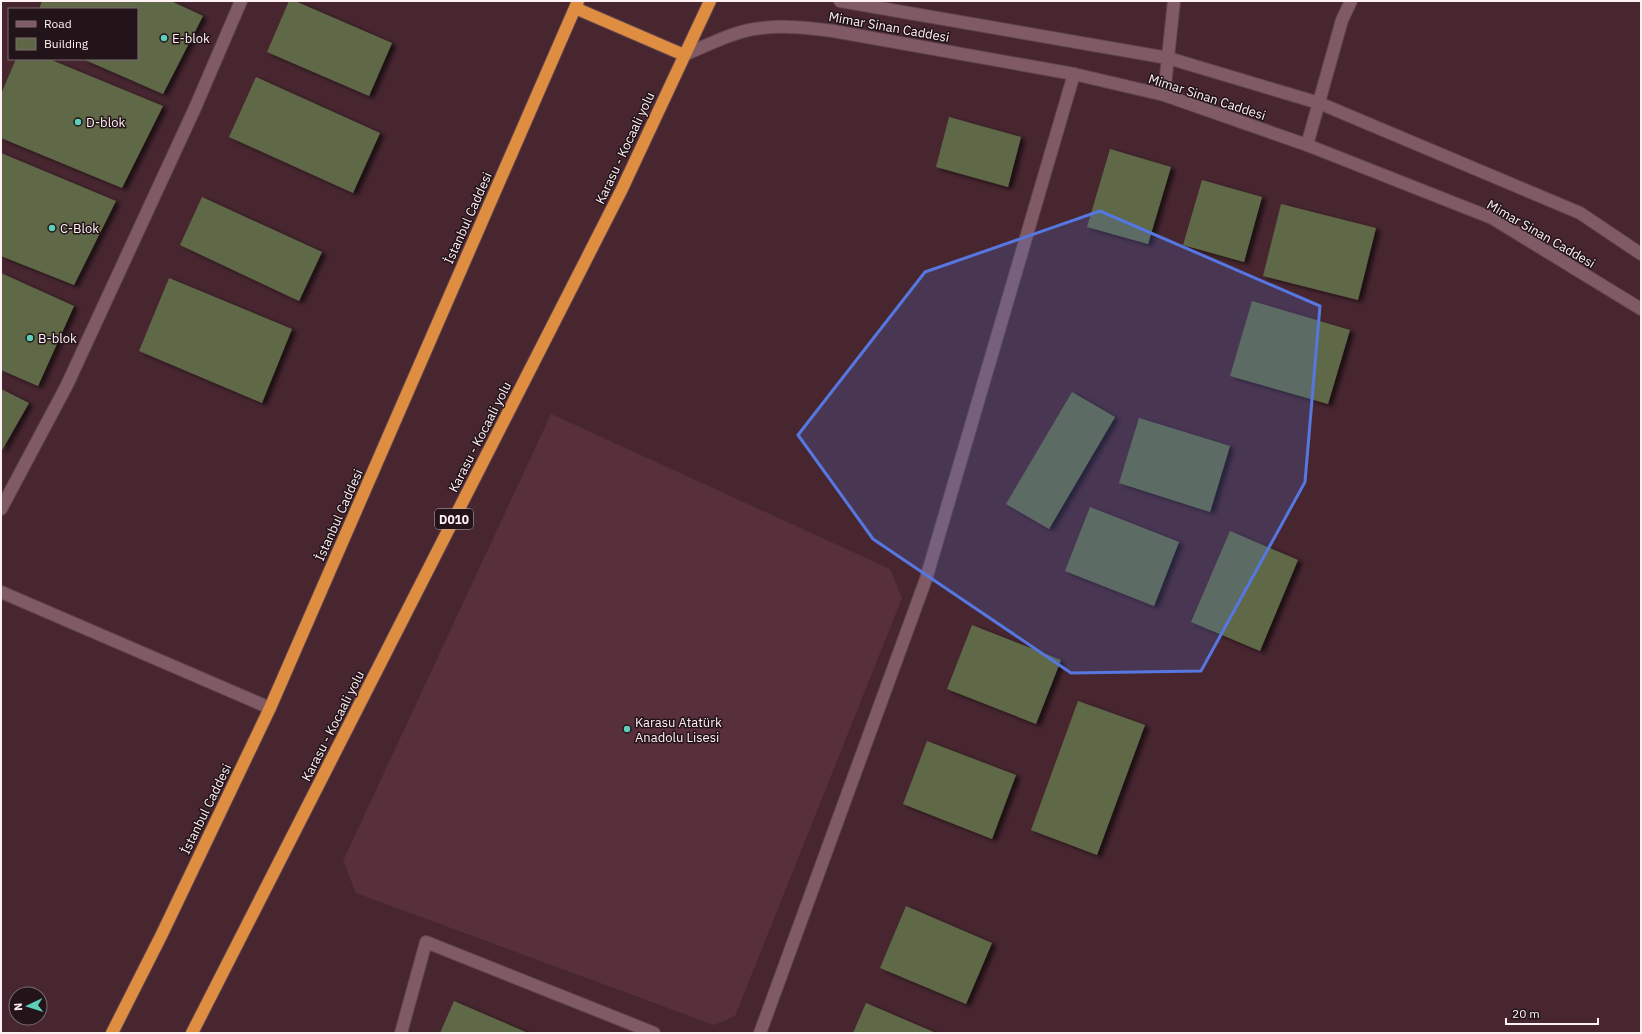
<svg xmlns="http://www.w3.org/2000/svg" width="1642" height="1034" viewBox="0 0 1642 1034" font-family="'IBM Plex Sans',sans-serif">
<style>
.built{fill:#57303c}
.building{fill:#5f6846;filter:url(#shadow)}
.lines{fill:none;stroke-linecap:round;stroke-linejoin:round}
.street-casing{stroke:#5f444d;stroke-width:14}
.secondary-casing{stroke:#5f444d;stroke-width:14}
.highway-casing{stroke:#5f444d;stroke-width:14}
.street{stroke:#805b66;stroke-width:12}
.secondary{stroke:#805b66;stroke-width:12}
.highway{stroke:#df8d41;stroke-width:12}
.marked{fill:#5677df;fill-opacity:0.2;stroke:#5677df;stroke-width:3;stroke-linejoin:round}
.poi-dot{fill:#5cceba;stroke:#231419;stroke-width:1.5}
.labels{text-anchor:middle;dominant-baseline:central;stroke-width:3;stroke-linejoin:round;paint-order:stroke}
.shield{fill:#231419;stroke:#bdafb2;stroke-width:1}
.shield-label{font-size:12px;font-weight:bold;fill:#fff1f4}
.street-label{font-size:13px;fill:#fff1f4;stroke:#231419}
.poi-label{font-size:13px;fill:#fff1f4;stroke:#231419;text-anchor:start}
</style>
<defs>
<filter id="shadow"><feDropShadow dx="4.5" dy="2.5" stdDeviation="2" flood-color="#0009"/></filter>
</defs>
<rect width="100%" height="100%" fill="#472630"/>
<path class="built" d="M551 414 890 569 902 598 735 1016 714 1025 356 893 343 861Z"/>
<path class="building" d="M42 1H171L203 16 163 94 83 59H137V9H39Z
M289 1H295L392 43 369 96 267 52Z
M16 59H49L163 106 122 188 1 138V94Z
M256 77 380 133 353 193 229 137Z
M949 117 1021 137 1008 187 936 167Z
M1110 149 1171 167 1148 244 1087 227Z
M1 153 116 201 74 285 1 256Z
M1202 180 1262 197 1244 262 1183 245Z
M202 197 322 252 299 301 180 245Z
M1281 204 1376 228 1358 300 1263 276Z
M1 273 74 306 38 386 1 370Z
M169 278 292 329 262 403 139 351Z
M1252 301 1350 330 1328 404 1230 376Z
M1 389 29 403 1 452Z
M1072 392 1115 417 1049 529 1006 504Z
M1139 418 1230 446 1210 512 1119 483Z
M1090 507 1179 542 1154 606 1065 571Z
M1230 531 1298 560 1260 651 1191 622Z
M972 625 1061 660 1036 724 947 689Z
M1078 701 1145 725 1097 855 1031 830Z
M927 741 1016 775 992 839 903 804Z
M906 906 992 943 966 1004 880 968Z
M454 1001 528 1033H440Z
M866 1003 936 1033H853Z"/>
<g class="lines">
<defs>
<path id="street" d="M1164 95 1174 1
M1307 145 1342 20 1351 1
M1 509 67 385 195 108 241 1
M1 592 270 708
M401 1033 426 942 654 1033
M760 1033 926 579 1074 74"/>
<path id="secondary" d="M840 1 1168 58 1319 103 1580 213 1641 254
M684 55C708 45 736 30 762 28 786 25 809 28 833 31L1074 74 1164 95 1307 145 1492 218 1641 309"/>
<path id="highway" d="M575 8 684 55
M112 1033 162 934 270 708 578 1
M192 1033 622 189 710 1"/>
</defs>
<use href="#street" class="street-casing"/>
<use href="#secondary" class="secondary-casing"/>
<use href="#highway" class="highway-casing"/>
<use href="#street" class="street"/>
<use href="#secondary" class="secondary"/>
<use href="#highway" class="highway"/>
</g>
<path class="marked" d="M1100 211 1320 306 1305 482 1201 671 1071 673 873 539 798 435 925 272Z"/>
<g class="poi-dot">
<circle cx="164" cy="38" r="4"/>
<circle cx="78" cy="122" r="4"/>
<circle cx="52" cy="228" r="4"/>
<circle cx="30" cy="338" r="4"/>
<circle cx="627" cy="729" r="4"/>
</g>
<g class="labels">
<rect class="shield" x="435" y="509" width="38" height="20" rx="3"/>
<g class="shield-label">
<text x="454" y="519">D010</text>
</g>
<g class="street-label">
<text transform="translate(889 27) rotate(10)">Mimar Sinan Caddesi</text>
<text transform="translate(1207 97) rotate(18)">Mimar Sinan Caddesi</text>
<text transform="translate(625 148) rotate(-65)">Karasu - Kocaali yolu</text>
<text transform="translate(468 218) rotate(-66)">İstanbul Caddesi</text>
<text transform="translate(1541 234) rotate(30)">Mimar Sinan Caddesi</text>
<text transform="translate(480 437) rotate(-63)">Karasu - Kocaali yolu</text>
<text transform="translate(339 515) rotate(-66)">İstanbul Caddesi</text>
<text transform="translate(333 726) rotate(-63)">Karasu - Kocaali yolu</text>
<text transform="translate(206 809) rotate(-64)">İstanbul Caddesi</text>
</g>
<g class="poi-label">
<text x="172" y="38">E-blok</text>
<text x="86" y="122">D-blok</text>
<text x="60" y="228">C-Blok</text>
<text x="38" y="338">B-blok</text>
<text x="635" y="722">Karasu Atatürk<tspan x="635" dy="15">Anadolu Lisesi</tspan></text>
</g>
</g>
<rect width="1642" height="1034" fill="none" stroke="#fff1f4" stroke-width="4"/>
<rect x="8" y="8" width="130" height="52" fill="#231419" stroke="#7b6c71"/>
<rect x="16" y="21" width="20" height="6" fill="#805b66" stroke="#7b6c71"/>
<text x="44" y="28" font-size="12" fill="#fff1f4">Road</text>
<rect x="16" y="38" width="20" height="12" fill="#5f6846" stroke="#7b6c71"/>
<text x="44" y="48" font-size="12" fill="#fff1f4">Building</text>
<g transform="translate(28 1006) rotate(266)"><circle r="19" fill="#231419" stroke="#7b6c71"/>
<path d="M0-3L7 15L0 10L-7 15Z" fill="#5cceba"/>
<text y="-6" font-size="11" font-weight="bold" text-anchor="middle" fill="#fff1f4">N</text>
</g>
<path d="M1506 1018v6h92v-6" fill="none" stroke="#fff1f4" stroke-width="2"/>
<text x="1512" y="1018" font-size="12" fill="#fff1f4" stroke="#231419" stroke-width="3" paint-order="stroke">20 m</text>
</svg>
